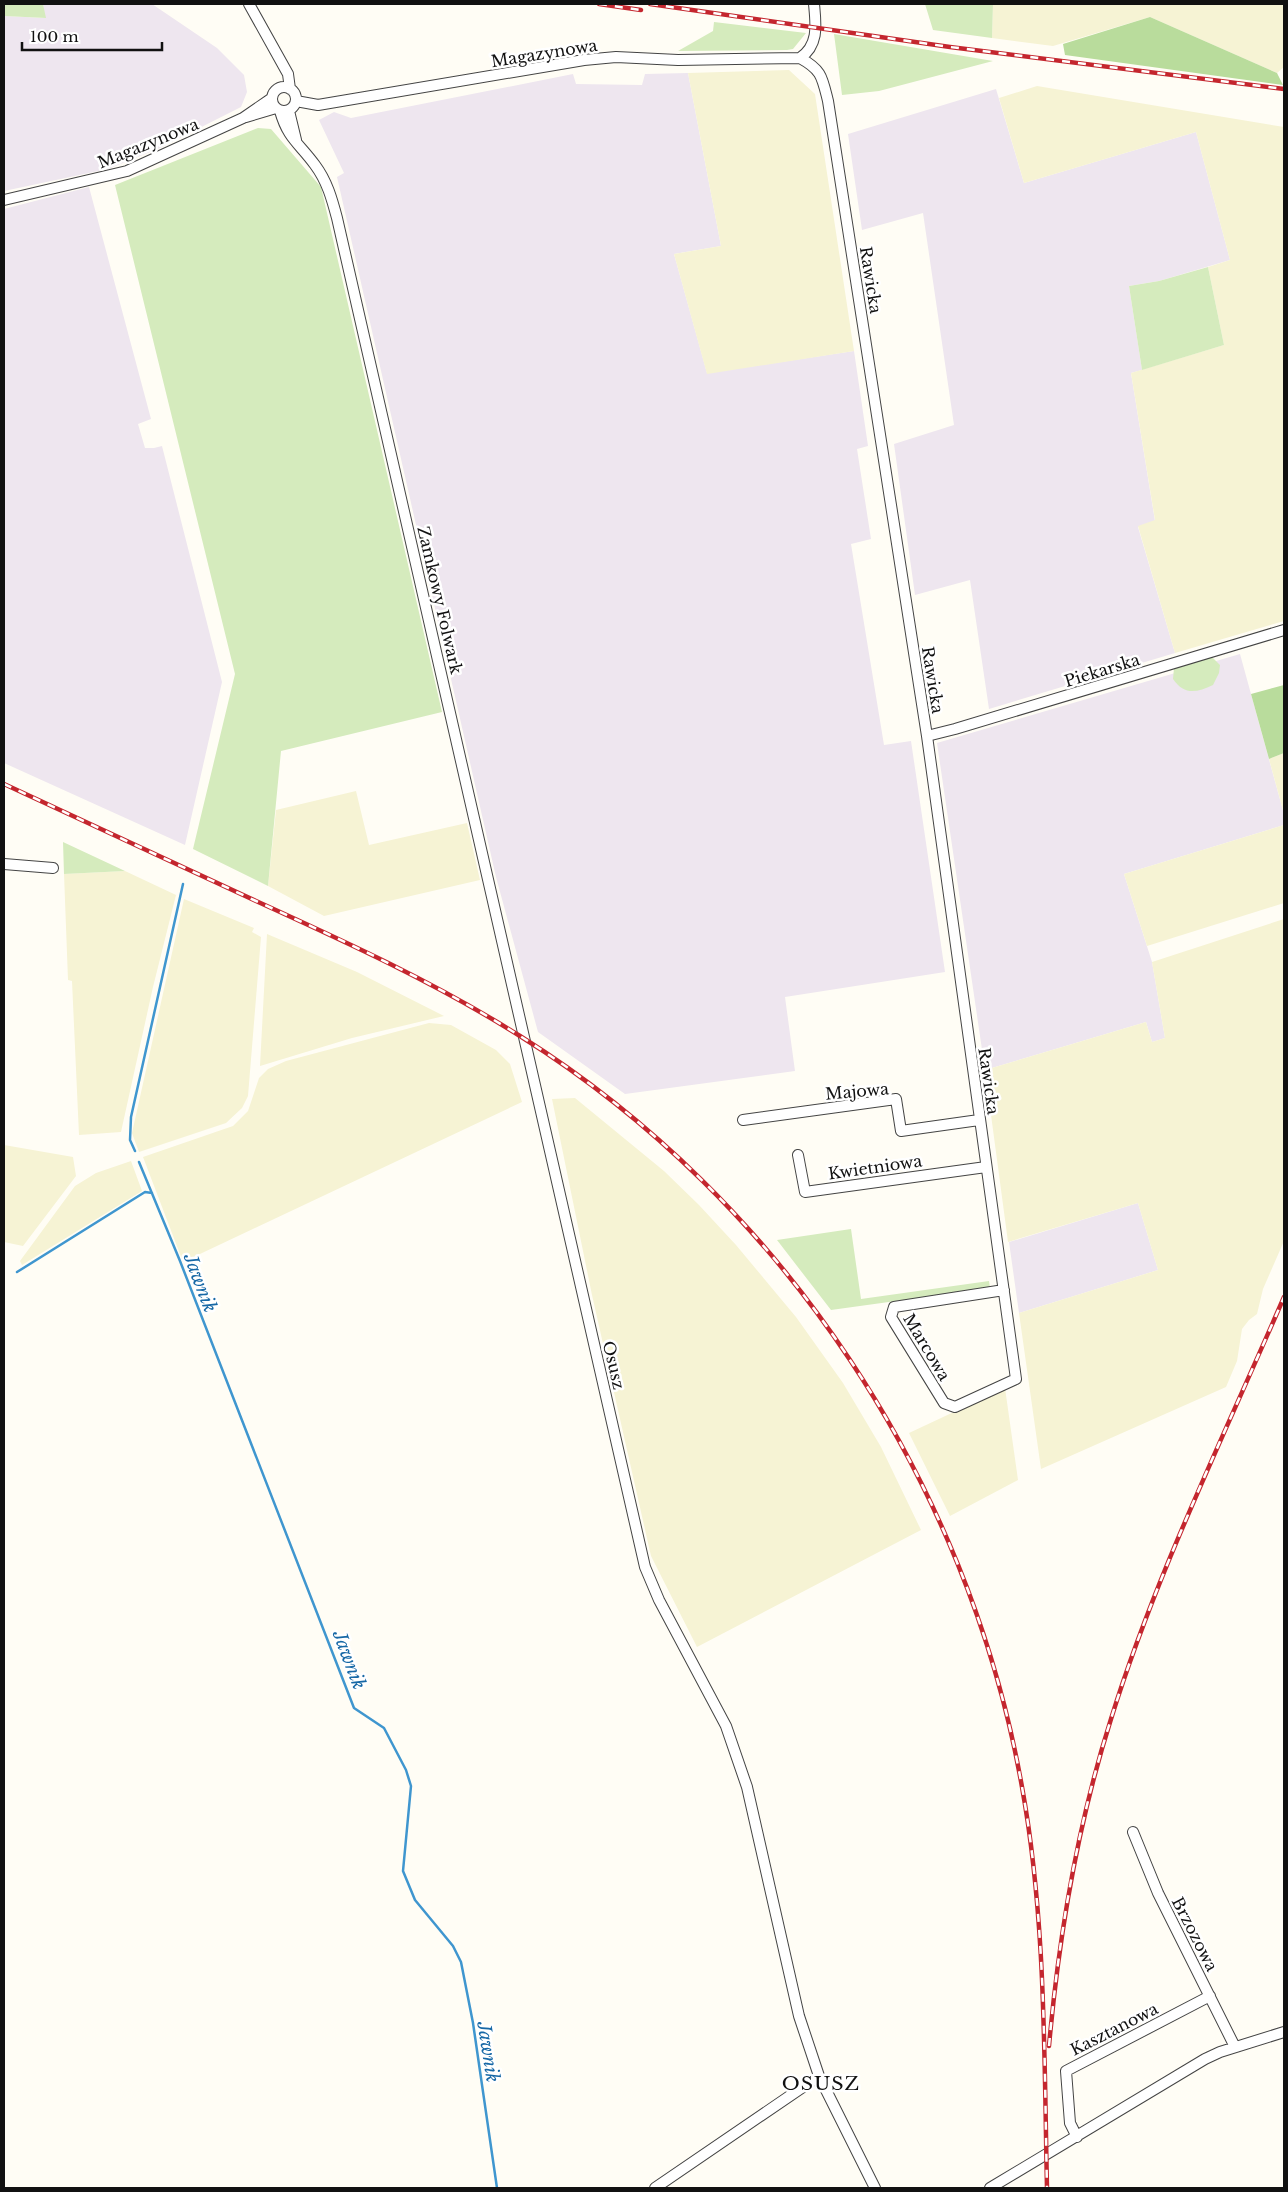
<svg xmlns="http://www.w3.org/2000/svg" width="1288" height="2192" viewBox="0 0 1288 2192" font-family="'Libre Baskerville',serif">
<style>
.industrial{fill:#eee6ef}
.farmland{fill:#f6f3d4}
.green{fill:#d5ebbd}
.forest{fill:#b9dc9c}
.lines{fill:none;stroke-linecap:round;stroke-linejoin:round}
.stream{stroke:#3f96cf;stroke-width:2.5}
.minor-casing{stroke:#444;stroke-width:12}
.minor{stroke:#fff;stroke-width:10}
.rail-casing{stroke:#c4262e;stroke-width:4.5}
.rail{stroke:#fff;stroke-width:2.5;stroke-dasharray:8;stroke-linecap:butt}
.labels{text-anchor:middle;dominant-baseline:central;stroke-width:5;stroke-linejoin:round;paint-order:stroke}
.street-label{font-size:16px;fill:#111;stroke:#fff}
.water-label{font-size:18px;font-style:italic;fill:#1768a6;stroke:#fff}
.quarter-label{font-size:19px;letter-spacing:1px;fill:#111;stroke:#fff}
</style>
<rect width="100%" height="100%" fill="#fffdf5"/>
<path class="industrial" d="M43 4H152L217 48 244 75 247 92 241 107 160 148 108 169 4 191V16L45 18Z
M688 73 721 246 674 254 707 373 854 351 868 446 857 449 871 539 851 544 884 745 911 741 945 972 785 997 795 1071 625 1094 538 1032 496 877 337 177 344 173 319 120 334 112 351 118 573 74 576 84 642 85 645 74Z
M996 89 1024 183 1196 132 1230 260 1159 281 1129 286 1142 370 1131 373 1155 521 1138 527 1175 653 989 709 970 580 915 595 894 444 954 425 923 213 862 230 848 134Z
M89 187 151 419 138 424 145 448H154L162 446 222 682 185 845 4 763V209Z
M1240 654 1284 814V825L1124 874 1152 962 1165 1038 1152 1042 1146 1022 985 1070 937 743Z
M1138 1203 1158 1270 1019 1313 1009 1242Z"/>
<path class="farmland" d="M993 4H1284V67L1277 73 1150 17 1053 46 992 38Z
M789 70 815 94 854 351 707 374 674 254 721 246 688 73Z
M1037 86 1284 127V621L1175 653 1138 526 1155 520 1131 373 1224 345 1208 267 1230 260 1196 132 1024 183 999 98Z
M1284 753V814L1269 759Z
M356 791 369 845 467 823 480 880 324 916 268 886 276 810Z
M1284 825V903L1147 946 1124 874Z
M125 871 176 895 153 987 121 1132 79 1135 72 981 68 980 64 874Z
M184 899 254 928 252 932 261 937 248 1096 242 1108 226 1123 139 1152 132 1133Z
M1284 919V1241L1263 1289 1257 1314 1249 1320 1242 1329 1237 1361 1226 1387 1041 1469 1019 1313 1158 1270 1138 1203 1008 1242 985 1070 1146 1022 1152 1042 1165 1038 1152 962Z
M267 934 357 972 444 1016 352 1038 260 1066Z
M429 1023 451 1025 496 1050 510 1064 522 1102 183 1262 143 1157 233 1126 248 1111 259 1078 268 1069 286 1061Z
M575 1098 664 1171 699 1205 736 1245 796 1317 843 1383 881 1447 921 1530 697 1647 651 1556 592 1295 552 1099Z
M4 1145 73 1157 76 1176 23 1246 4 1242Z
M131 1161 142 1191 22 1265 20 1261 75 1186 96 1173Z
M1005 1388 1018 1480 950 1516 909 1433Z"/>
<path class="green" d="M4 4H43L46 18 4 16Z
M925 4H993L992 38 933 30Z
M714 22 806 33 793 49 787 50 678 51 713 31Z
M834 34 993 61 879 91 842 95Z
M258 128 271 129 321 187 442 712 281 751 268 886 193 849 235 674 115 185Z
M1208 267 1224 345 1142 370 1129 286 1159 281Z
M1211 656 1220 665 1219 673 1213 685C1196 693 1184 695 1173 679L1174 668Z
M63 842 125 871 64 874Z
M851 1229 861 1299 989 1281 990 1288 831 1310 777 1240Z"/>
<path class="forest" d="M1150 17 1277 73 1283 85 1065 55 1063 44Z
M1284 685V753L1269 759 1251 694Z"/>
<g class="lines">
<path class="stream" d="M135 1151 130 1140 131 1117 183 884
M139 1162 180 1261 354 1708 384 1728 406 1770 411 1786 403 1871 415 1900 453 1946 461 1962 473 2023 497 2188
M17 1272 145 1192 152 1193"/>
<defs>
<path id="minor" d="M249 4 288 74 290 89
M800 58C819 45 816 25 814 4
M272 99a12 12 0 1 1 24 0a12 12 0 1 1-24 0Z
M296 101 318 105 584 60 616 57 678 60 800 58C822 70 822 77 828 101L927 736 1016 1379 955 1407 944 1403 891 1317 894 1307 1004 1290
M280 111C288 139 299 143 315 165 327 181 332 199 337 218L645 1567 659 1600 726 1726 747 1787 799 2016 819 2076 875 2188
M289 111 296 140
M246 117 276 108
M4 200 127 171 243 118 272 98
M927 736 955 729 1284 630
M4 864 53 868
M743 1120 896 1099 901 1131 979 1120
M798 1155 805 1192 986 1167
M1133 1832 1158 1893 1235 2047
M1077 2137 1070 2123 1066 2071 1210 1996
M655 2188 819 2076
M990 2188 1205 2059 1220 2052 1284 2032"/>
</defs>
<use href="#minor" class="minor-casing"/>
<use href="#minor" class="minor"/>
<defs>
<path id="rail" d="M599 4 641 10
M650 4 950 47 1284 89
M4 784C88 823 172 862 256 901 346 942 436 983 520 1036 783 1201 968 1482 1022 1787 1046 1919 1044 2055 1047 2188
M1049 2046C1059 1934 1077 1826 1111 1719 1156 1574 1224 1436 1284 1297"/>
</defs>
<use href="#rail" class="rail-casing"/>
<use href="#rail" class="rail"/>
</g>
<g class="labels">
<g class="street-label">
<text transform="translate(544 53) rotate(-9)">Magazynowa</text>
<text transform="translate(148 143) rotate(-22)">Magazynowa</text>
<text transform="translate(871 280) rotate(81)">Rawicka</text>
<text transform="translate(440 600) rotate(77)">Zamkowy Folwark</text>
<text transform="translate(1102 670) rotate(-17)">Piekarska</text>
<text transform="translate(933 680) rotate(81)">Rawicka</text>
<text transform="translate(989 1081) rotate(82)">Rawicka</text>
<text transform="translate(857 1091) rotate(-5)">Majowa</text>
<text transform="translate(875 1167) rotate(-8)">Kwietniowa</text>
<text transform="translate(927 1347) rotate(59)">Marcowa</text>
<text transform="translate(614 1365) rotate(77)">Osusz</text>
<text transform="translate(1195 1934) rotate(63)">Brzozowa</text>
<text transform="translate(1114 2029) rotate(-27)">Kasztanowa</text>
</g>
<g class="water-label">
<text transform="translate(200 1283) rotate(69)">Jawnik</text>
<text transform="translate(349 1660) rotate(69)">Jawnik</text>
<text transform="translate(488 2052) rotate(81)">Jawnik</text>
</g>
<g class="quarter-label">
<text x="821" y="2083">OSUSZ</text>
</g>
</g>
<rect width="1288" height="2192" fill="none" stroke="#111111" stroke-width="10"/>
<path d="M22 42v8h140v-8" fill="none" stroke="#111111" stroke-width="2.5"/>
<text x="30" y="42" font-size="15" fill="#111111" stroke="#ffffff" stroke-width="4" paint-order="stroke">100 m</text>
</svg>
